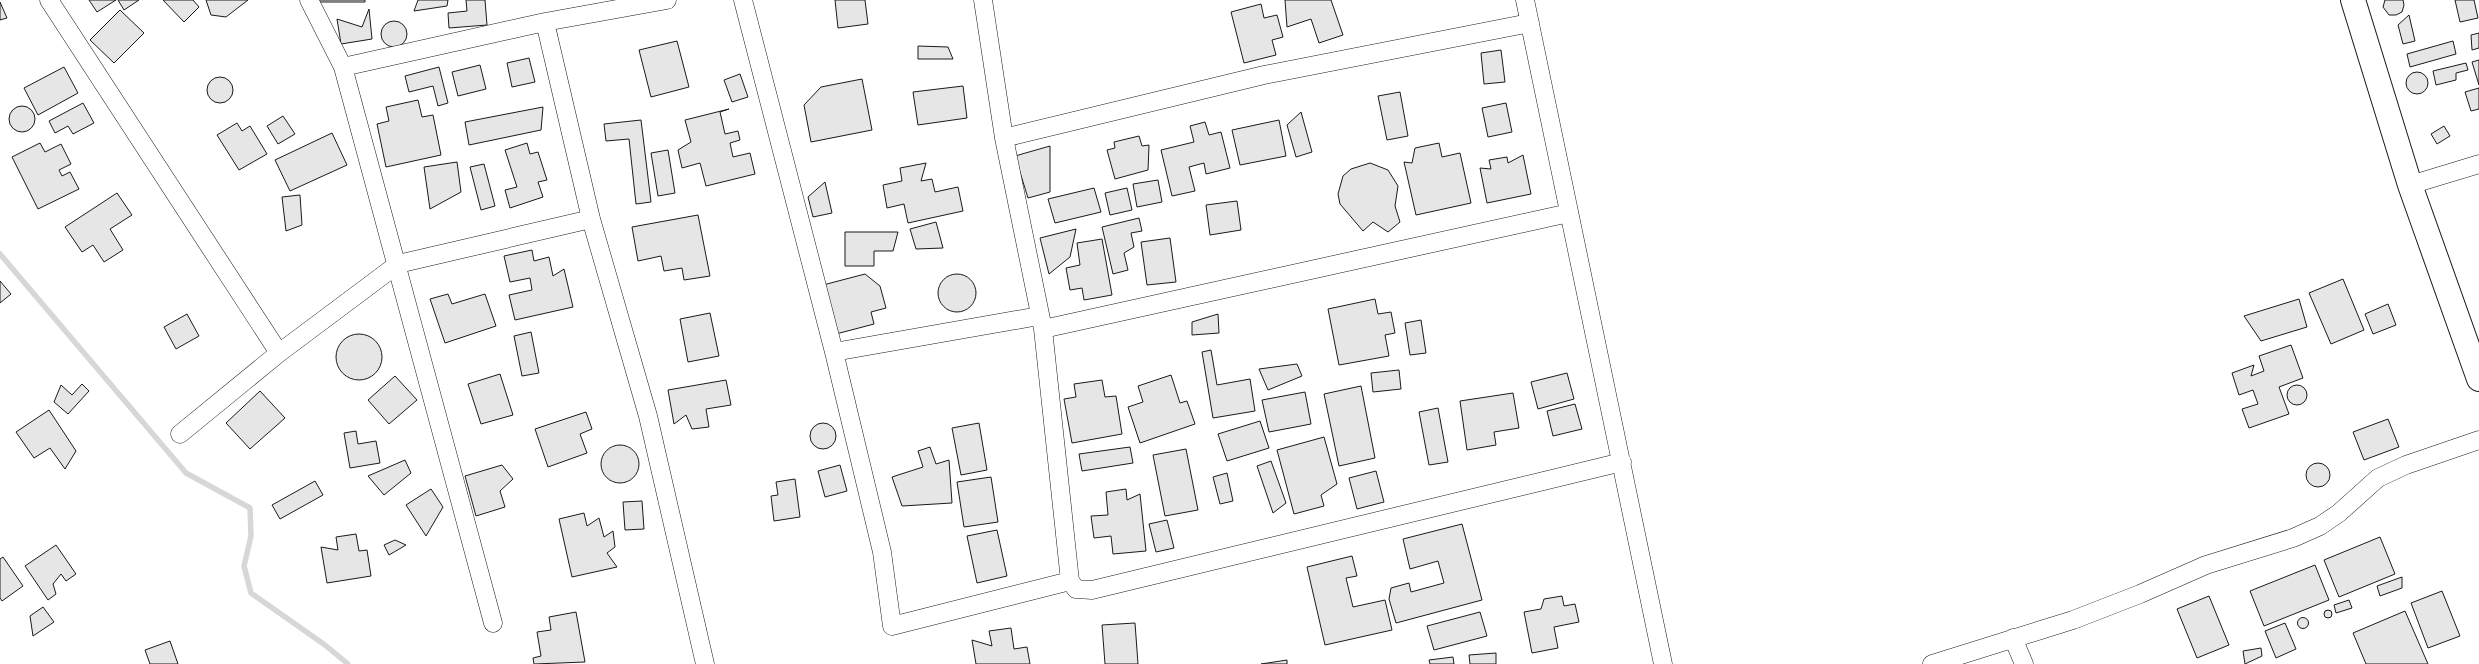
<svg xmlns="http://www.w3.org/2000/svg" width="2479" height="664" viewBox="0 0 2479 664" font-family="Overpass,sans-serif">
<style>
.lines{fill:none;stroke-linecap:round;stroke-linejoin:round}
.stream{stroke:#d7d7d7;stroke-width:5.5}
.building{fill:#e6e6e6;stroke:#1a1a1a}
.street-casing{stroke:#1a1a1a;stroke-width:19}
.secondary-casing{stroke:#1a1a1a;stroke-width:26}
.street{stroke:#fff;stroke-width:18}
.secondary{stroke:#fff;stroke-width:24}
</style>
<rect width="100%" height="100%" fill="#fff"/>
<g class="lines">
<path class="stream" d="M0 254 186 473 250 508 251 536 244 566 251 593 325 645 348 664"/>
</g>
<path class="building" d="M89 0H116L97 12Z
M118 0H139L124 10Z
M163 0H193L199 7 184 22Z
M206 0H248L226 17 211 15Z
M314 0H365V2H314Z
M418 0H448L447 6 414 11Z
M466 0H485L487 25 449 28 448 13 467 11Z
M835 0H865L868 24 838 28Z
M1285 0H1331L1343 35 1319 43 1311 19 1287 27Z
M2385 0H2403L2404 5 2402 12 2396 15H2389L2383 7Z
M2455 0H2474L2478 18 2460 22Z
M0 2 7 18 0 20Z
M1261 4 1264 18 1277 15 1283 37 1272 40 1276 55 1244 63 1231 12Z
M369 9 372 39 341 44 337 19 362 27Z
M120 10 144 33 114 63 90 40Z
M2409 15 2415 41 2403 44 2398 25Z
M381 34a13 13 0 1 1 26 0a13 13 0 1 1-26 0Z
M2479 33V48L2472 50 2471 35Z
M677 41 689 87 651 97 639 50Z
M2453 41 2456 54 2410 67 2407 54Z
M918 46 948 47 953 59H918Z
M1501 50 1505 82 1484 84 1481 53Z
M529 58 535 82 512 87 507 63Z
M2479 60V85L2472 62Z
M2466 63 2468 70 2456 73V80L2436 85 2433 71Z
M480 65 486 89 458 96 452 72Z
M64 67 78 93 38 115 24 88Z
M439 67 448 103 438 106 433 86 409 92 405 76Z
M2406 83a11 11 0 1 1 22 0a11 11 0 1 1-22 0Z
M740 74 748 97 732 102 724 80Z
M207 90a13 13 0 1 1 26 0a13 13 0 1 1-26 0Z
M862 79 872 130 811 142 804 105 821 87Z
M963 86 967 118 918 125 913 92Z
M2479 88V109L2471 111 2465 92Z
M1400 92 1408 136 1387 140 1378 96Z
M418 100 422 117 433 115 441 155 386 167 377 124 389 121 386 107Z
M83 103 94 123 73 134 68 126 55 133 49 121Z
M1506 103 1512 132 1488 137 1482 108Z
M9 119a13 13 0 1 1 26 0a13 13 0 1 1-26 0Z
M543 107 541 130 469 145 465 122Z
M729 109 720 112 725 134 738 131 740 140 730 143 733 157 750 153 755 174 706 186 700 163 682 168 678 150 691 142 685 120Z
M1301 112 1312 152 1296 157 1287 125Z
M283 116 295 134 278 144 267 126Z
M641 120 651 202 636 204 629 139 606 141 604 124Z
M1279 120 1286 156 1240 165 1232 130Z
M1205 122 1209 135 1221 132 1230 168 1206 174 1204 163 1189 167 1195 191 1172 196 1161 150 1194 142 1190 126Z
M237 123 242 131 250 126 267 154 239 170 217 135Z
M2444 126 2450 136 2437 144 2431 134Z
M332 133 347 165 290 191 275 160Z
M1139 136 1142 146 1149 145 1148 170 1115 179 1107 150 1115 148 1114 142Z
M40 143 45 152 61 144 71 164 59 170 62 176 70 172 79 189 38 209 12 157Z
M527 143 530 154 538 152 547 180 538 182 543 197 510 208 505 190 517 187 505 150Z
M1439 143 1442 157 1460 153 1471 203 1416 215 1404 162 1412 163 1415 148Z
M1050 146V192L1028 198 1015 156Z
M668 150 675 193 658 196 651 153Z
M1523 155 1531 194 1487 203 1480 168 1491 169 1489 160 1507 157 1508 163Z
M457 162 461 192 430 209 424 167Z
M926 163 921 181 932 179 935 192 958 187 963 211 908 223 904 204 887 208 883 185 902 181 900 168Z
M1370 163 1388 170 1398 186 1395 206 1400 222 1388 232 1373 222 1363 231 1340 204 1338 194 1343 176 1351 169Z
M484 164 495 206 481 210 470 167Z
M1158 180 1162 202 1137 207 1133 184Z
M825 182 832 213 813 217 808 197Z
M1094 188 1101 212 1055 223 1048 199Z
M1127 188 1132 210 1110 215 1105 193Z
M117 193 132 215 110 229 123 250 104 262 93 245 82 252 65 227Z
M300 195 302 225 286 231 282 197Z
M1237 201 1241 230 1210 235 1206 205Z
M698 215 710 276 684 280 682 268 664 271 661 256 638 261 632 227Z
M1139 218 1142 231 1131 233 1134 247 1124 253 1128 270 1113 274 1102 227Z
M936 222 943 248 916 249 910 229Z
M1076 229 1070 257 1049 274 1040 238Z
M845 232H898L893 251H874V266H845Z
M1170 238 1176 282 1147 285 1141 242Z
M1102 239 1112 295 1084 300 1082 288 1070 290 1066 268 1080 265 1077 243Z
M532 250 534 261 549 257 553 276 564 269 573 307 515 320 509 295 532 290 530 278 510 282 504 256Z
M865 274 880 286 886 308 871 312 874 324 836 334 823 285Z
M938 293a19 19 0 1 1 38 0a19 19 0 1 1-38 0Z
M2343 279 2364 330 2331 344 2309 293Z
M0 281 11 294 0 303Z
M448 294 452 304 485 294 496 326 445 343 430 299Z
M1375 299 1378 314 1391 312 1395 333 1385 335 1389 356 1339 365 1328 309Z
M2299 299 2307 327 2261 341 2244 316Z
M2388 304 2396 325 2373 334 2365 314Z
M710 313 719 356 688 362 680 319Z
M187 314 199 336 176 349 164 327Z
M1218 314 1219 333 1192 335V322Z
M1421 320 1426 353 1410 355 1405 323Z
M531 332 539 373 522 376 514 336Z
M336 357a23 23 0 1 1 46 0a23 23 0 1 1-46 0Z
M2291 345 2303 378 2279 387 2289 414 2249 428 2242 409 2258 404 2253 390 2239 395 2232 373 2254 365 2251 376 2264 371 2259 356Z
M1211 350 1217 385 1250 379 1255 411 1213 418 1202 352Z
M1297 364 1302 376 1268 390 1259 369Z
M1399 370 1401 389 1373 392 1371 373Z
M1567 373 1574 399 1538 409 1531 382Z
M500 374 513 415 481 424 468 384Z
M1171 375 1180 403 1187 401 1195 424 1140 443 1128 407 1143 402 1138 386Z
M395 376 417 400 389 424 368 400Z
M726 380 731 405 706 409 709 427 692 429 686 415 674 424 668 390Z
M1102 380 1105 397 1116 396 1122 434 1072 443 1064 399 1076 397 1074 384Z
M82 384 89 391 68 414 54 402 61 385 72 395Z
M2287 395a10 10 0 1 1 20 0a10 10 0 1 1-20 0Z
M1361 386 1375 458 1339 466 1324 394Z
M260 391 285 418 250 449 226 423Z
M1305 392 1311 424 1269 432 1262 400Z
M1513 393 1519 428 1494 432 1496 445 1467 450 1460 401Z
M1575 404 1582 429 1553 436 1547 411Z
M1438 408 1448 462 1429 465 1419 412Z
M49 410 76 451 65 469 50 448 34 458 16 432Z
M586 412 592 429 580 434 587 453 548 467 535 429Z
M2388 419 2399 447 2364 460 2353 432Z
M1260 421 1269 448 1227 461 1218 434Z
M979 423 987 470 961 475 952 428Z
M810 436a13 13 0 1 1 26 0a13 13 0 1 1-26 0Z
M356 431 358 444 376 441 380 463 350 468 344 433Z
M1324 437 1337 484 1321 495 1324 506 1294 514 1277 450Z
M601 464a19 19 0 1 1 38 0a19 19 0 1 1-38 0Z
M930 447 936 464 949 460 952 503 902 506 892 477 923 467 918 451Z
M1130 447 1133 463 1082 471 1079 454Z
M1186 449 1198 510 1165 516 1153 455Z
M405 460 411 473 384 495 368 476Z
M1271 461 1286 503 1273 513 1257 466Z
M2306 475a12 12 0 1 1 24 0a12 12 0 1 1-24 0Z
M502 465 513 479 500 491 505 507 476 516 465 476Z
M840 465 847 491 825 497 818 471Z
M1376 471 1384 502 1357 509 1349 478Z
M1227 473 1233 501 1220 504 1213 477Z
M991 477 998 522 964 527 957 482Z
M795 479 800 517 774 521 771 496 778 495 776 482Z
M315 481 323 495 280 519 272 505Z
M431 489 443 507 426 536 406 505Z
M1126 489 1127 500 1140 494 1146 551 1113 554 1111 536 1094 538 1091 516 1108 515 1106 492Z
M642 501 644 529 625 530 623 502Z
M584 513 587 526 599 518 604 537 613 531 615 547 607 553 617 567 572 577 559 519Z
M1167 520 1174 548 1156 552 1149 524Z
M1462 524 1482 600 1396 623 1389 599 1391 588 1409 583 1411 592 1444 583 1438 561 1410 569 1403 539Z
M997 530 1007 576 977 583 967 536Z
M356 534 359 551 367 550 371 576 327 583 321 547 338 550 336 537Z
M2380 537 2395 574 2339 597 2324 560Z
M395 540 406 545 389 555 384 545Z
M56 545 76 574 66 581 61 574 53 584 56 594 48 600 25 566Z
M1352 556 1357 576 1346 578 1353 607 1385 600 1392 630 1325 645 1307 567Z
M3 557 23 586 2 601 0 598V559Z
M2315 565 2329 600 2264 626 2250 591Z
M2402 577V588L2380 596 2377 586Z
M2442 591 2460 636 2428 648 2411 603Z
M1562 596 1564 606 1575 604 1579 622 1554 627 1558 648 1532 653 1524 612 1541 609 1544 599Z
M2209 596 2229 645 2197 658 2177 609Z
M2349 600 2352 608 2336 613 2334 605Z
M43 607 54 622 33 636 30 616Z
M2324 614a4 4 0 1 1 8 0a4 4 0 1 1-8 0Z
M2405 611 2428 664H2366L2353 633Z
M576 612 585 662 534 664 533 658 541 656 537 632 551 630 549 617Z
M1480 612 1487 636 1434 650 1427 626Z
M2297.5 623a5.5 5.5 0 1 1 11 0a5.5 5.5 0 1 1-11 0Z
M1135 623 1138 664H1105L1102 625Z
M2285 623 2296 649 2276 658 2265 631Z
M1011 628 1014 649 1027 647 1030 664H976L972 640 992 646 989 631Z
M170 641 178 664H150L145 650Z
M2261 648 2262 656 2245 664 2243 651Z
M1496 653V664H1470L1469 655Z
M1453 657 1454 664H1430L1429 660Z
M1287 660V664H1261Z"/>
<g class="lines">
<defs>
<path id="street" d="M49 0 279 353
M309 0 343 67 493 623
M743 0 834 352 882 552 892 626 1070 581
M983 0 1004 138 1043 329 1070 581 1076 589 1092 590 1622 462
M1525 0 1663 664
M545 22 591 219 648 416 705 664
M343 67 545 22 667 0
M1004 138 1264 75 1530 23
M2410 185 2479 164
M1043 329 1569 213
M834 352 1039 316
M180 434 279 353 398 264 591 219
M2013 638 2024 664
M1932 664 2073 620 2140 594 2206 565 2293 538 2320 526 2339 513 2378 478 2406 465 2479 440"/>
<path id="secondary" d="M2353 0 2410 185 2479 379"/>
</defs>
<use href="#street" class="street-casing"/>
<use href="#secondary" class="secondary-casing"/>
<use href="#street" class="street"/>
<use href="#secondary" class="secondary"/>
</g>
</svg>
